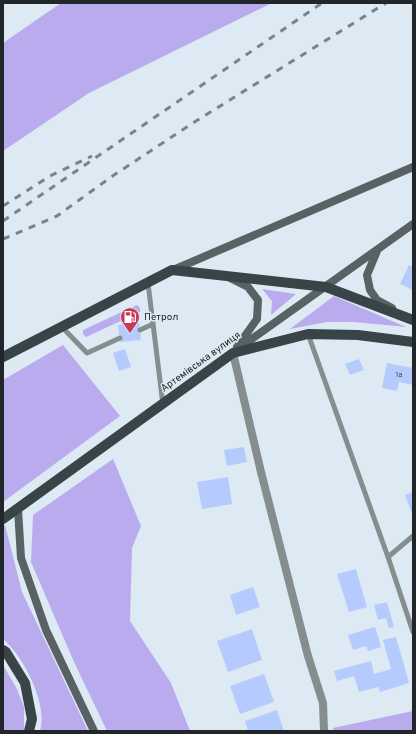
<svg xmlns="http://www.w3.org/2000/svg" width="416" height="734" viewBox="0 0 416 734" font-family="Overpass,sans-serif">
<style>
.green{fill:#b9abed}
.building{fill:#b5cbfd}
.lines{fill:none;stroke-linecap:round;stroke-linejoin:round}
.lane{stroke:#868d8e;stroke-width:5}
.street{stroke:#868d8e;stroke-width:8}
.secondary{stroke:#586264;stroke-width:8}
.primary{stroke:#384447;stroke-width:10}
.rail{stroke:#7b838a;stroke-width:3;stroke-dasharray:7 7;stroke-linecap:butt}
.labels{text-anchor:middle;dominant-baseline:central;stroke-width:3;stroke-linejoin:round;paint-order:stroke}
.number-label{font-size:8px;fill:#464f5f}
.poi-label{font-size:10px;fill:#21262a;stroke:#ddeaf3;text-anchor:start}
.street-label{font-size:10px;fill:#21262a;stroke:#ddeaf3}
</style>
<rect width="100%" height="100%" fill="#ddeaf3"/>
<path class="green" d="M61 3H272L89 93 3 151V43Z
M262 289 296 294 271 315 272 301Z
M334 296 406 327 354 322H327L290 329Z
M137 305 140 308V312L86 337 83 334V330Z
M63 345 120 416 3 502V380Z
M113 459 141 526 132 548 130 621 171 683 190 731H107L74 662 31 562 33 515Z
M5 525 22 592 88 731H40C48 704 24 657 3 639V527Z
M3 665 17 689 24 707V731H3Z
M413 711V731H334L333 728Z"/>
<path class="building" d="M409 265 413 267V290L400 284Z
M139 322 141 340 120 342 118 325Z
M125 349 131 367 119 371 113 353Z
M359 359 364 370 350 375 345 364Z
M387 363 413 368V385L399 382 397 391 382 388Z
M244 447 247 462 227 466 224 450Z
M228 477 232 504 202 509 197 482Z
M413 492V516L405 495Z
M356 569 367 607 349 612 337 574Z
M253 587 260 607 236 615 230 595Z
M387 602 394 627 389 628 386 618 378 620 374 605Z
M375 627 381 647 368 651 366 646 353 650 348 635Z
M252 629 262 660 228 672 217 641Z
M396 637 409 683 380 692 378 687 359 692 354 676 337 681 334 671 371 661 374 674 391 669 383 640Z
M264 674 274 702 240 714 230 686Z
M277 710 284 731H248L245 721Z"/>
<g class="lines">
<path class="lane" d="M148 283 163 405
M61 326 87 353 120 338
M140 330 153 324
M308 334 388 557 413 632
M388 557 413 536"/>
<path class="street" d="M233 353 261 472 308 656 323 703 324 731"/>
<path class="secondary" d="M377 251 367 275 370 290 377 300 392 308
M173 270 413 167
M230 278 248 287 258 300 257 319 237 347
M235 351 413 224
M18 509 21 558 46 630 94 731"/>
<path class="primary" d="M3 357 172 270 326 287 413 320
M3 519 233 353 308 334 358 335 413 342
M3 650 6 652 25 683 32 719 29 731"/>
<path class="rail" d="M3 206 50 176 92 156
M3 221 322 3
M3 239 57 216 114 175 196 121 386 3"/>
</g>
<defs>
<symbol id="fuel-pin" viewBox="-11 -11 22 30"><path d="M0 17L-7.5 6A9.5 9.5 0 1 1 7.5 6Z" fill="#c93953" stroke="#ddeaf3"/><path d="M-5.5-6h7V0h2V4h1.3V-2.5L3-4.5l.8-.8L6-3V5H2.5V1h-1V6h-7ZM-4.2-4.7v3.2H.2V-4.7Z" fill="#fff"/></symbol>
</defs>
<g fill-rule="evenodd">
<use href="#fuel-pin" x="119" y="306" width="22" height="30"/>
</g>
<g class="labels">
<g class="number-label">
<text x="399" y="375">1а</text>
</g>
<g class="poi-label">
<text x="144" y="317">Петрол</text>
</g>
<g class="street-label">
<text transform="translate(201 362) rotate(-36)">Артемівська вулиця</text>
</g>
</g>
<rect width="416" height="734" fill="none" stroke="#21262a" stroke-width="8"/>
</svg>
